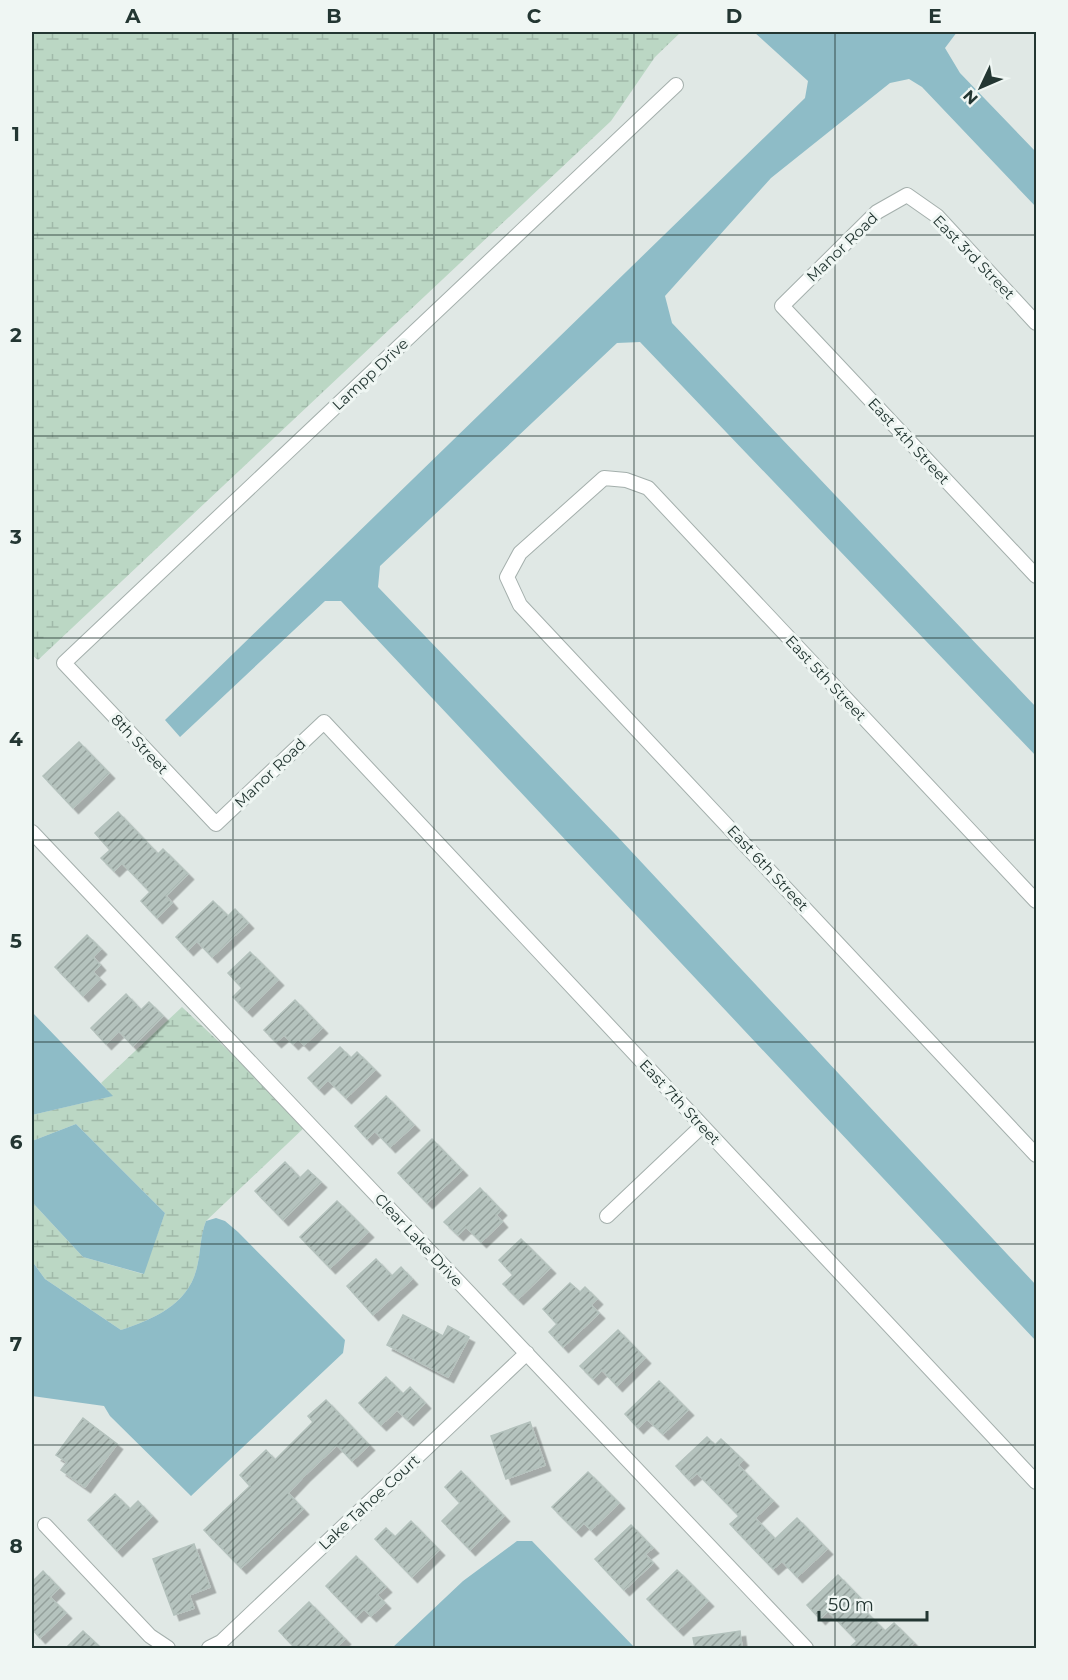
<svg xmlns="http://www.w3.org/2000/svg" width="1068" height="1680" viewBox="0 0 1068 1680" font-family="Montserrat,sans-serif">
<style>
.wetland{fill:url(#wetland-marsh)}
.water{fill:#8ebcc7}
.building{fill:url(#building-hatch);stroke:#b3c1bc;stroke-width:1.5;filter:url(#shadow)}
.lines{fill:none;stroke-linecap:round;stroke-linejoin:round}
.minor-casing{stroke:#a4afac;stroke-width:16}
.minor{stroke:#fff;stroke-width:14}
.grid{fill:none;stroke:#233632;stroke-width:1.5;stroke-opacity:0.55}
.labels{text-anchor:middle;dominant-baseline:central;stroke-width:6;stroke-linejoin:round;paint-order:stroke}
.street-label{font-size:15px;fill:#233632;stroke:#eff6f3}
.neatline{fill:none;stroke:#233632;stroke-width:2}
.grid-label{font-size:20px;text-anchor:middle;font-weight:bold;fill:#233632}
</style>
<defs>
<pattern id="wetland-marsh" width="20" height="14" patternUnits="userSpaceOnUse" patternTransform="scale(1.5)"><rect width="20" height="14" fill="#bbd7c4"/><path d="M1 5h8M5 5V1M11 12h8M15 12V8" fill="none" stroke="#a0b9a9"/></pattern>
<pattern id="building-hatch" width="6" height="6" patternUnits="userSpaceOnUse" patternTransform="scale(1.5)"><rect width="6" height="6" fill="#b5c3be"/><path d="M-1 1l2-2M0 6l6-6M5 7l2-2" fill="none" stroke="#939f9b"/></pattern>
<filter id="shadow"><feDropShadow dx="5.5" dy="5.5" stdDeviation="0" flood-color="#0004"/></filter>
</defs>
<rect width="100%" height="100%" fill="#e0e8e5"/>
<path class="wetland" d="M32 32H681L655 57 611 121 38 660 32 655Z
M182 1007 307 1125 206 1221C200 1236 201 1251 197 1267 189 1304 154 1319 121 1330L45 1279 32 1261V1202L83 1257 143 1274 165 1213 76 1124 32 1141V1115L112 1096 101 1083Z"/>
<path class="water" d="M754 32H957L945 48 960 73 1036 152V207L922 87 909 79 890 83 771 178 665 296 672 323 1036 707V756L640 342 617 343 380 566 378 587 616 835 1036 1285V1341L341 601H325L180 737 165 720 805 98 808 81Z
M32 1012 113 1096 32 1115Z
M76 1124 165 1213 144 1274 83 1257 32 1202V1141Z
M216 1218 225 1221 238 1232 345 1340 343 1353 191 1496 110 1416 104 1406 32 1396V1261L45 1279 121 1330C154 1319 189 1304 197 1267 201 1251 200 1236 206 1221Z
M517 1541H532L635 1648H392L463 1581Z"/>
<path class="building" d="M79 742 109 773 73 808 43 776Z
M118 812 158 854 163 849 188 874 166 896 172 903 157 918 141 901 150 892 122 863 114 871 101 858 110 850 95 833Z
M213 901 228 916 235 909 248 923 212 957 197 941 188 950 176 937Z
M87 935 101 949 93 957 100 965 93 972 100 979 83 996 55 967Z
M250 952 278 980 247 1011 233 997 242 988 228 973Z
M126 994 141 1010 149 1002 163 1016 133 1046 119 1031 106 1044 91 1028Z
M295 1000 322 1028 304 1045 298 1039 293 1044 284 1035 276 1042 264 1030Z
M340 1047 351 1058 357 1052 375 1070 346 1098 328 1080 319 1089 308 1078Z
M386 1096 414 1125 390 1147 375 1131 367 1139 355 1126Z
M432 1139 462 1170 427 1203 398 1173Z
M285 1162 300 1178 308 1170 321 1182 283 1220 255 1191Z
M480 1188 501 1210 496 1215 502 1222 481 1242 466 1227 458 1235 444 1222Z
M337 1201 368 1232 330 1268 300 1237Z
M521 1239 550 1268 518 1299 503 1284 513 1275 499 1260Z
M376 1259 392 1276 401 1267 412 1279 373 1315 347 1286Z
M570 1283 580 1292 585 1287 597 1299 591 1305 599 1313 563 1347 549 1332 557 1324 543 1309Z
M403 1315 443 1336 448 1326 469 1337 448 1377 387 1345Z
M618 1330 645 1358 617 1386 602 1370 593 1379 580 1366Z
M386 1377 403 1394 410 1387 425 1403 408 1420 397 1410 381 1425 359 1403Z
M659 1381 688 1410 663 1434 647 1419 638 1428 625 1414Z
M326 1400 369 1445 352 1461 337 1445 304 1476 288 1493 303 1509 241 1568 204 1530 250 1486 240 1475 266 1450 275 1460 313 1422 308 1416Z
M83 1418 117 1444 85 1487 61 1470 67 1462 56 1455Z
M530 1422 545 1465 506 1479 491 1436Z
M707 1437 715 1445 721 1439 743 1460 738 1465 773 1501 755 1518 775 1539 797 1518 827 1549 797 1577 782 1561 773 1569 730 1524 739 1516 697 1473 689 1480 676 1466Z
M461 1471 504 1516 470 1550 442 1521 460 1503 445 1487Z
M588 1472 619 1503 591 1530 584 1523 576 1531 552 1507Z
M115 1494 130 1509 138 1501 152 1516 117 1551 88 1520Z
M411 1521 439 1550 412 1577 375 1539 386 1528 395 1537Z
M631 1525 653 1548 645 1554 653 1563 624 1590 595 1559Z
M194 1544 210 1587 189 1595 194 1608 174 1615 153 1559Z
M356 1556 386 1587 377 1595 385 1603 371 1616 364 1609 356 1617 326 1586Z
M677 1570 708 1601 678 1630 647 1599Z
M43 1571 59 1588 50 1597 66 1613 40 1638 32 1629V1582Z
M838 1575 866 1604 862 1608 885 1631 894 1623 914 1643 909 1648H849L857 1641 828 1611 820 1619 807 1605Z
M309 1602 345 1639 335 1648H295L279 1631Z
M83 1631 101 1648H66Z
M740 1631 742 1648H695L693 1638Z"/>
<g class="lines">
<defs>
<path id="minor" d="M676 85 64 663 216 824 324 722 1036 1482
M1036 323 937 216 907 195 877 212 782 306 1036 576
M32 832 806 1648
M1036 901 648 488 626 480 604 478 520 553 507 577 520 605 1036 1155
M607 1216 702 1126
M45 1525 150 1636 168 1648
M209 1648 221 1642 527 1353"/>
</defs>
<use href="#minor" class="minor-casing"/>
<use href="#minor" class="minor"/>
</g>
<path class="grid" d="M233 32V1648M434 32V1648M634 32V1648M835 32V1648M32 235H1036M32 436H1036M32 638H1036M32 840H1036M32 1042H1036M32 1244H1036M32 1445H1036"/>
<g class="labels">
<g class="street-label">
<text transform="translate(842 247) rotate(-44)">Manor Road</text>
<text transform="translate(974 257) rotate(46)">East 3rd Street</text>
<text transform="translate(370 374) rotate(-43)">Lampp Drive</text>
<text transform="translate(909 441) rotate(47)">East 4th Street</text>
<text transform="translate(826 678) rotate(47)">East 5th Street</text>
<text transform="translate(140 744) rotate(47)">8th Street</text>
<text transform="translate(270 773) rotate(-44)">Manor Road</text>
<text transform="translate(768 868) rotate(47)">East 6th Street</text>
<text transform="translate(680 1102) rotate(47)">East 7th Street</text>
<text transform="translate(419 1240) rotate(47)">Clear Lake Drive</text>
<text transform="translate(369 1502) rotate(-43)">Lake Tahoe Court</text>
</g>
</g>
<rect width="1068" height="1680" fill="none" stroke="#eff6f3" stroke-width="66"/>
<g transform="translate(981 87) rotate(226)" stroke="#eff6f3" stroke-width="4.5" paint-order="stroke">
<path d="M0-4.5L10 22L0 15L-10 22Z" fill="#233632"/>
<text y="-9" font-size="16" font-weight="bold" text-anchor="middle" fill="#233632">N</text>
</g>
<path d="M819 1611v9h108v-9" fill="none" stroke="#233632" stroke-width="3"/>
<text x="828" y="1611" font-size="18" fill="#233632" stroke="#eff6f3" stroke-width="4.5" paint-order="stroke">50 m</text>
<rect x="33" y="33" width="1002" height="1614" class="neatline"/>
<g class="grid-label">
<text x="133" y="23">A</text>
<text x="334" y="23">B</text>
<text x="534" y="23">C</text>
<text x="734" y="23">D</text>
<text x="935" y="23">E</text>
<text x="16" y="141">1</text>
<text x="16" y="342">2</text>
<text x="16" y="544">3</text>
<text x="16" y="746">4</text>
<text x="16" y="948">5</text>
<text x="16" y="1149">6</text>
<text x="16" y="1351">7</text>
<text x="16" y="1553">8</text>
</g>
</svg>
